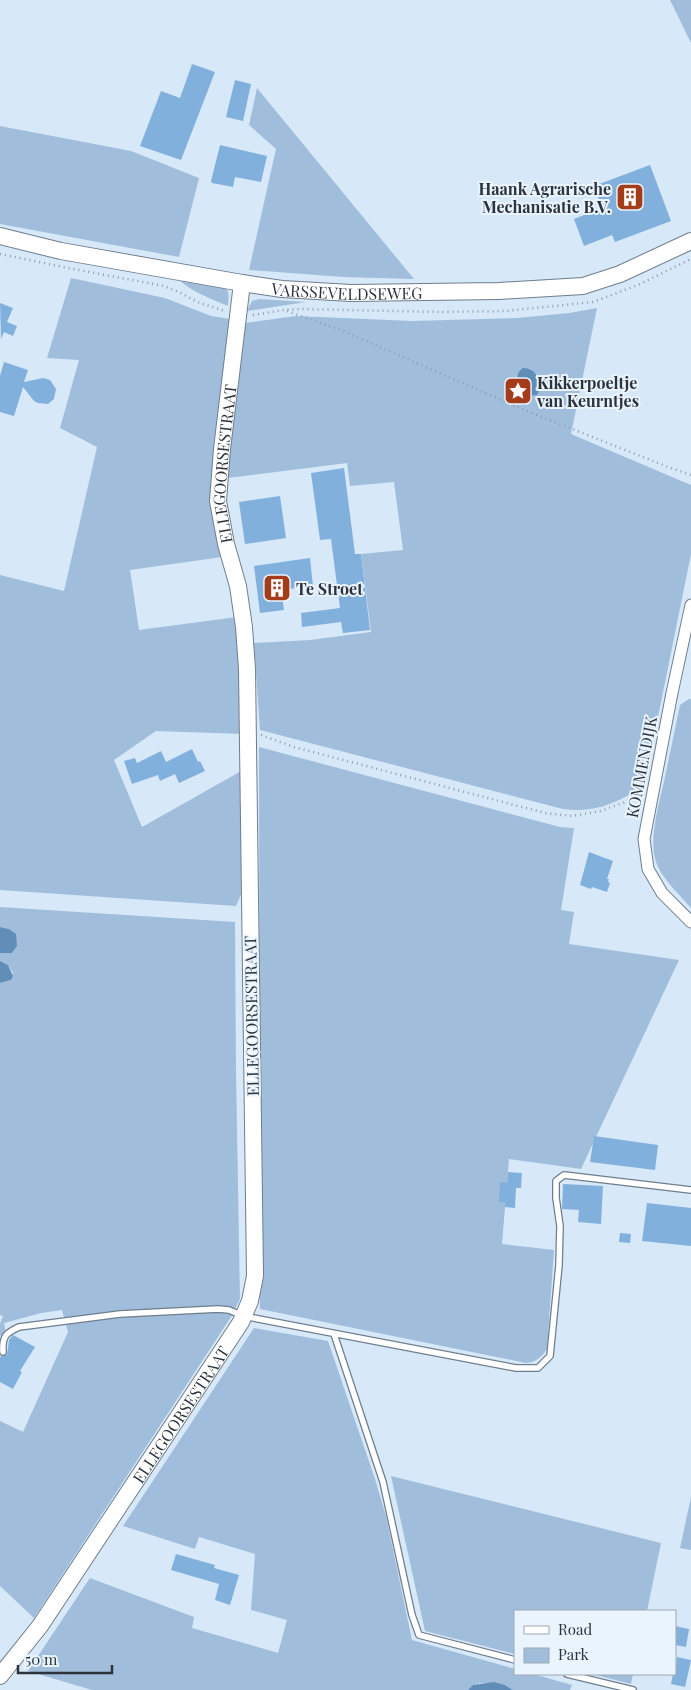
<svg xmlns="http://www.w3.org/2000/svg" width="691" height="1690" viewBox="0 0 691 1690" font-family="'Playfair Display',serif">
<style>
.green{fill:#a0bedb;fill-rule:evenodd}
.water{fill:#618eb8}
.building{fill:#82b0dc}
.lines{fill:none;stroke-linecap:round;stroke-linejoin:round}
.lane-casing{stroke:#6e7e8d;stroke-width:8}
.street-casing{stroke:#6e7e8d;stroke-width:13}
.secondary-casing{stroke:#6e7e8d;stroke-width:18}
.path{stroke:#909daa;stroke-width:2.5;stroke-dasharray:1 4;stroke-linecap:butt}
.lane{stroke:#fff;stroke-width:5.5}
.street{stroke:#fff;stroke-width:11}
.secondary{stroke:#fff;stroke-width:16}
.labels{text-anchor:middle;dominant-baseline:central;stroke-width:4;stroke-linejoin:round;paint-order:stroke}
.poi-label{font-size:16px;font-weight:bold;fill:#2c333a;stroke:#eaf4ff;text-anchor:start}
.street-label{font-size:16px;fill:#2c333a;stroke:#eaf4ff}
</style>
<rect width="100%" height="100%" fill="#d7e8f9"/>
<path class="green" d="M670 0H691V43Z
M257 88 414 279 343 277 249 270 276 149 249 125Z
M0 126 131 151 199 178 179 257 0 224Z
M71 278 165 298 211 316 230 319 222 557 130 570 139 630 237 617 243 734 156 731 114 760 142 827 243 770 242 892 236 906 0 890V575L64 591 97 447 60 428 79 360 47 358Z
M177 278C188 280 221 281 227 290 230 295 228 301 228 306 209 298 192 292 177 278Z
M259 299 306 302 247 311 252 301Z
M597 308 571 434 691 485V554L644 786C617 803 596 813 563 809L260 730 254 643 310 640 371 632 361 554 403 550 394 482 350 486 347 463 227 478 245 323 296 316 412 321 517 318 569 313ZM536 373 539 379 518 386 517 376Z
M689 699H691V908C679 894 662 879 656 862 648 838 660 801 665 777 670 753 675 729 680 705Z
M259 747 560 827 574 828 561 910 574 912 569 944 679 960 581 1169 509 1159 502 1244 554 1250 547 1349C541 1358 536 1362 526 1363L260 1309Z
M0 907 235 922 236 1070 240 1299 231 1317 34 1618 0 1586V1421L23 1432 68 1332 62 1310 41 1313 4 1323 6 1333 0 1336V1324L3 1316 0 1315V983L11 980 13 973 8 965 0 961V953H12L17 946 9 929 0 927Z
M254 1328 328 1341 375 1479 386 1516 412 1640 515 1669V1674H533L572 1685 570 1690H513L505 1685 480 1683 474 1685 468 1690H92L28 1671 90 1578 194 1617 192 1628 278 1653 287 1620 251 1610 255 1554 199 1537 195 1549 123 1526Z
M391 1476 661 1543 647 1611H515V1654L425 1631Z
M691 1497V1550L680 1548Z
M592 1674H633L631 1684Z"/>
<path class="water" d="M523 368C537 368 544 383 537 395L528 396 519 389C516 382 516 372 523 368Z
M0 927 9 929 16 934 17 946 12 953H0Z
M0 961 8 965 13 976 11 980 0 983Z
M494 1682 505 1685 513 1690H468L473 1685Z"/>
<path class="building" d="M192 64 215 72 181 160 140 146 161 91 180 98Z
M235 80 251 84 243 121 226 117Z
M220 145 267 156 261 182 235 177 233 187 212 183 211 181Z
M650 165 671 221 615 242 612 235 584 246 574 219 602 208 594 186Z
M0 303 13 308 7 322 17 326 13 336 4 332 1 339Z
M4 362 28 370 24 382 43 378 50 380 56 389 54 399 48 404 38 403 34 401 23 387 14 416 0 412V376Z
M344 468 355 554H361L370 630 343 633 341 622 302 627 301 613 340 608 331 539 320 540 311 473Z
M280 496 286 538 245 544 239 502Z
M310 558 313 586 281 590 284 610 260 613 254 566Z
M192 749 198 762 200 761 205 771 179 783 175 774 160 781 158 775 132 784 124 761 135 758 137 763 161 751 166 762Z
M589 852 613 861 607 879H609L608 882 610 883 607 892 592 887 591 889 580 885Z
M594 1136 658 1145 655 1170 590 1162Z
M508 1172 522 1173 521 1188H516L515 1208 505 1207V1202H499L500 1182 507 1183Z
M563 1184 603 1186 601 1224 578 1222 579 1210 562 1209Z
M647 1203 691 1208V1246L642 1241Z
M620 1233 631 1234 630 1243 619 1242Z
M13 1335 35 1347 20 1371 22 1372 13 1389 0 1382V1358L1 1356 7 1355 9 1340Z
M176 1554 215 1565 214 1568 239 1575 230 1605 215 1600 219 1584 171 1570Z
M675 1626 689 1629 686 1647 675 1645Z
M677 1657 691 1660 685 1687 671 1684 673 1674H675Z"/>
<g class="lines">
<defs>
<path id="lane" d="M334 1334 383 1482 412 1615 419 1635 515 1660
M3 1352C2 1336 6 1333 19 1327L120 1314 218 1309 229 1310 243 1316 516 1368H538L550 1356 559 1265 560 1226 556 1198V1181L564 1175 691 1190
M567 1674 633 1690"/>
<path id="street" d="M691 605 672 693 644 839 648 869 662 893 691 922"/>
<g id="secondary">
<path id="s1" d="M0 236 61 251 242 283 282 289 351 293 499 291 583 286 620 274 691 241"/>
<path id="s2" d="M0 1676 40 1626 241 1322 250 1301 255 1276 247 669 244 627 238 586 226 544 218 501 222 449 242 283"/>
</g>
</defs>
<use href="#lane" class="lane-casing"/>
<use href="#street" class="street-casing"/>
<use href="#secondary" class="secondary-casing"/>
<path class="path" d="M0 254 68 268 164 286 183 294 197 302 225 311
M287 311 343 331 517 407 668 467 691 475
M253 315 284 310 300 309 440 312 505 311 593 302 638 285 691 259
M261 735 294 747 545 813 572 816 601 811 641 796"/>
<use href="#lane" class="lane"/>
<use href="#street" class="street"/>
<use href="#secondary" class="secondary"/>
</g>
<defs>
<symbol id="building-square" viewBox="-11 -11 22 22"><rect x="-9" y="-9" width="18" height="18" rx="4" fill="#a43c1a" stroke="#eaf4ff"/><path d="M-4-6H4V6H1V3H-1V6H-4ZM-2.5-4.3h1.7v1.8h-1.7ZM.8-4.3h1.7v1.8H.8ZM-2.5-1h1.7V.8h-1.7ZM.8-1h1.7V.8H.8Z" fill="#fff"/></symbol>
<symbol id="sight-square" viewBox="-11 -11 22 22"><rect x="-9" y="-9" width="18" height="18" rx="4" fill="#a43c1a" stroke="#eaf4ff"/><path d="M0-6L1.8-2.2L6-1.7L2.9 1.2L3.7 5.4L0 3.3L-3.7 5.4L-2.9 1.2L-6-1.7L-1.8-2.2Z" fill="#fff"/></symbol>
</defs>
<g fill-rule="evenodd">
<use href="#building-square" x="614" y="181" width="32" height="32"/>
<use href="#sight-square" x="502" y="375" width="32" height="32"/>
<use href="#building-square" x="261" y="572" width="32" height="32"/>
</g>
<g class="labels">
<g class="poi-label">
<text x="611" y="188" text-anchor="end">Haank Agrarische<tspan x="611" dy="18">Mechanisatie B.V.</tspan></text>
<text x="537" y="382">Kikkerpoeltje<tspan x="537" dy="18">van Keurntjes</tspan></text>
<text x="296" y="588">Te Stroet</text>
</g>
<g class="street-label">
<text stroke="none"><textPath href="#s1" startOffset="352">VARSSEVELDSEWEG</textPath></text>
<text stroke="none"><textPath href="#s2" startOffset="1292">ELLEGOORSESTRAAT</textPath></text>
<text transform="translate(641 767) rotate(-79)">KOMMENDIJK</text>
<text transform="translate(251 1016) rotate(-91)">ELLEGOORSESTRAAT</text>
<text stroke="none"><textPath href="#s2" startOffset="318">ELLEGOORSESTRAAT</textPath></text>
</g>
</g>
<rect x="514" y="1610" width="162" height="65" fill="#eaf4ff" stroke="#9ea7b0"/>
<rect x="524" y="1626" width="25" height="8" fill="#ffffff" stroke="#9ea7b0"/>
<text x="558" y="1635" font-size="15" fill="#2c333a">Road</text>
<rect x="524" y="1648" width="25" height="15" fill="#a0bedb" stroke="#9ea7b0"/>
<text x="558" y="1660" font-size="15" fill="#2c333a">Park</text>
<path d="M18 1665v8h94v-8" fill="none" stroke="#2c333a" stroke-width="2.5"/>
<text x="25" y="1665" font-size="15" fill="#2c333a" stroke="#eaf4ff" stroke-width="4" paint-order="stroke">50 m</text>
</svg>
